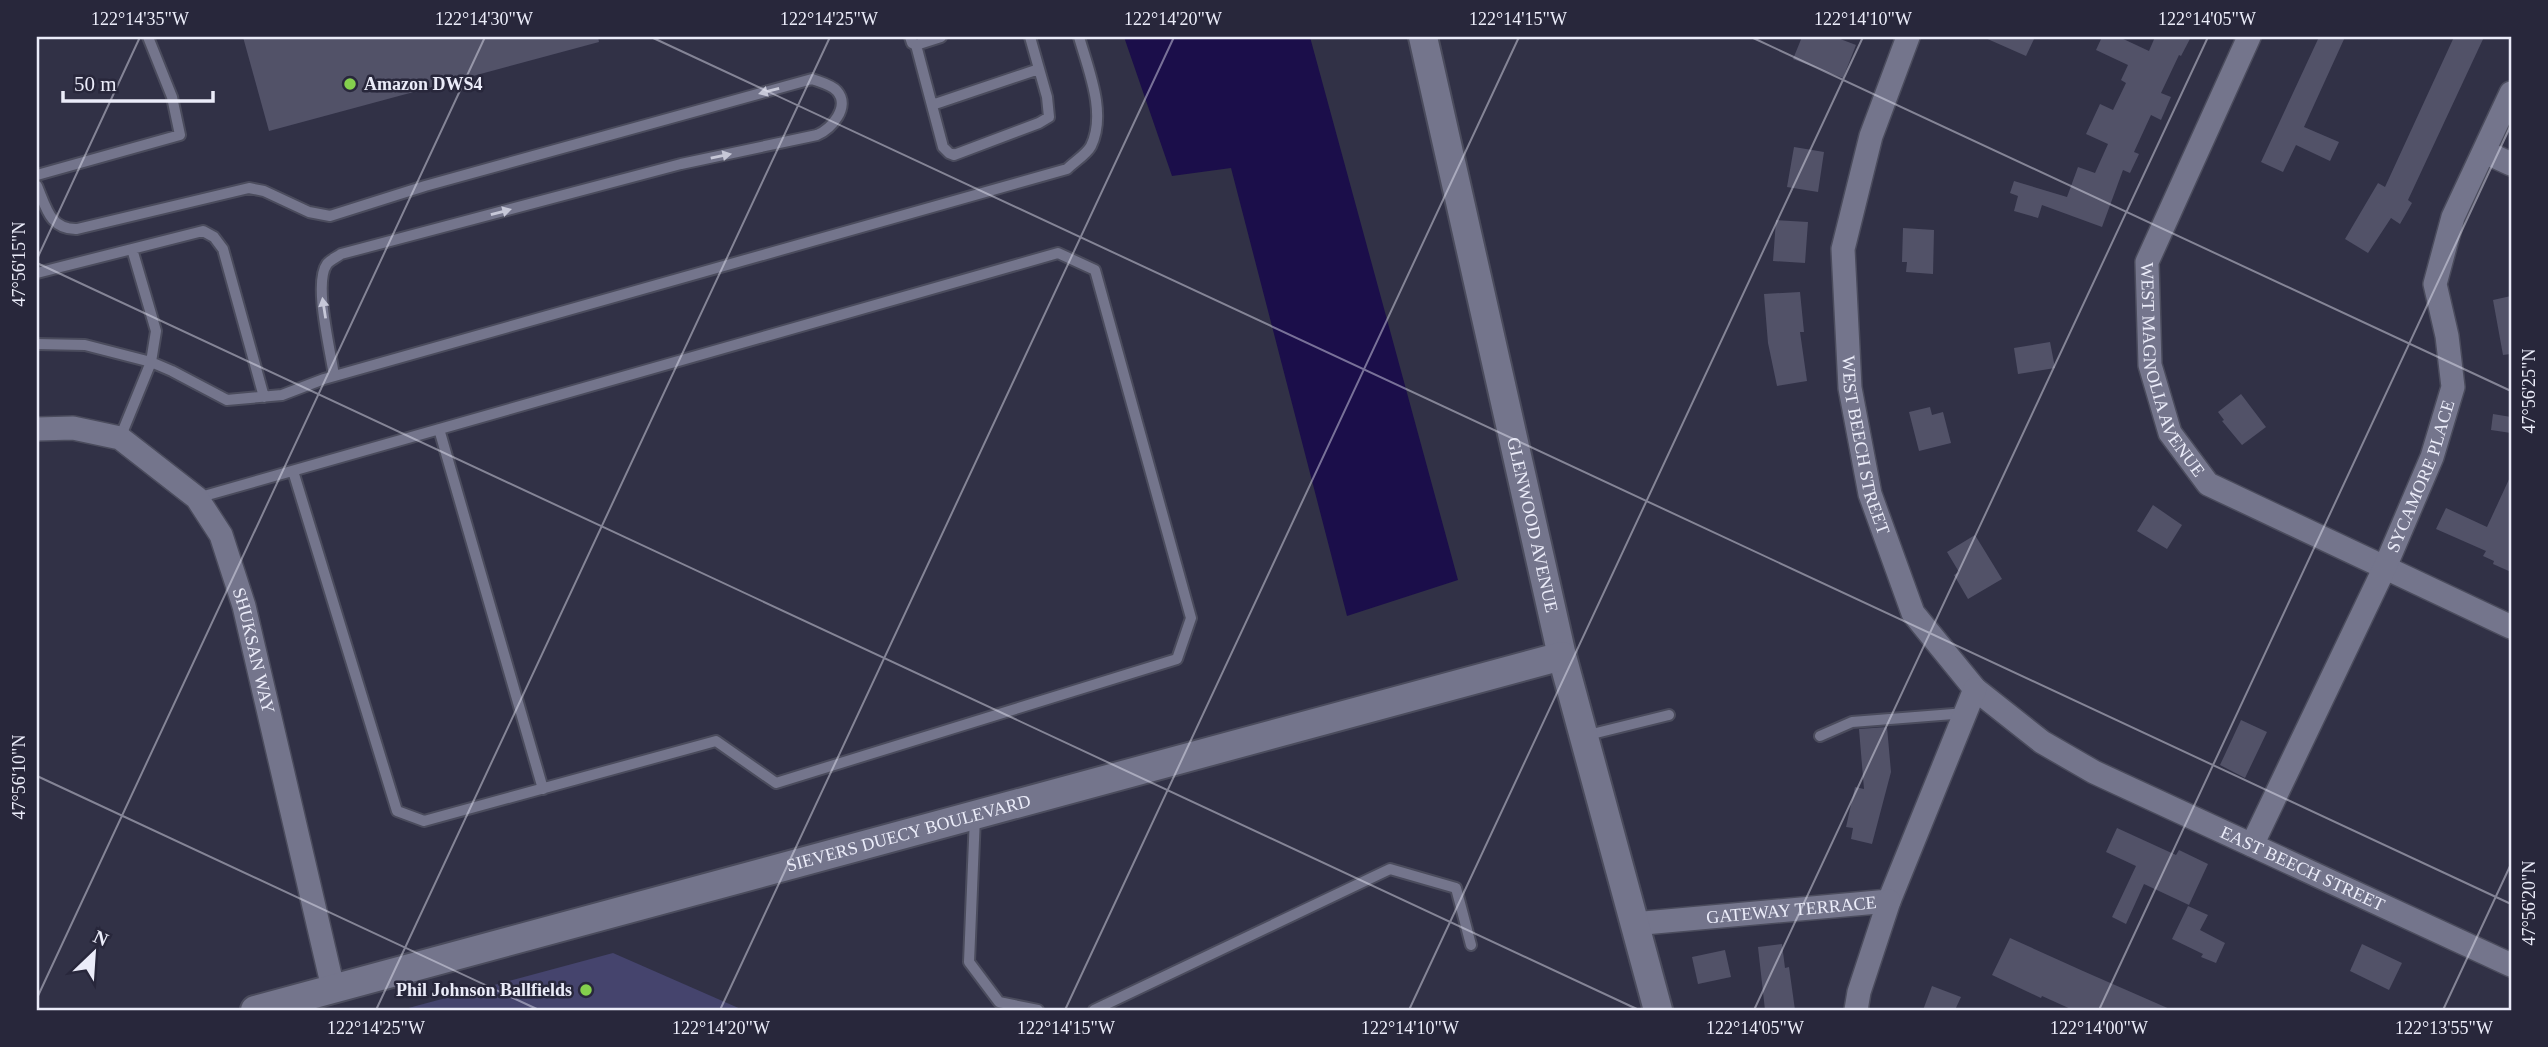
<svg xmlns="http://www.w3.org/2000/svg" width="2548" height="1047" viewBox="0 0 2548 1047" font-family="Georgia,serif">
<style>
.green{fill:#45446d}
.water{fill:#1b0e4a}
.building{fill:#525268}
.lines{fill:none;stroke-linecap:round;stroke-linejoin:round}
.service-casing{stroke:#4b4c5d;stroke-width:14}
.minor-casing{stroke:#4b4c5d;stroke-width:26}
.tertiary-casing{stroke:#4b4c5d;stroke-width:32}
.service{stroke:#74758c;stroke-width:10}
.minor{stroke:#74758c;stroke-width:23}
.tertiary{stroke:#74758c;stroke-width:28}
.oneway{fill:#c7c8d8}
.ticks{fill:none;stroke:#ebecf9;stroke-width:2;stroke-opacity:0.45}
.poi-dot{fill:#84cf4d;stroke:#28273b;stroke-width:2.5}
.labels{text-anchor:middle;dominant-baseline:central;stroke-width:5;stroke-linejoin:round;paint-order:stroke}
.poi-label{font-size:18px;font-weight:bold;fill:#ebecf9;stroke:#28273b;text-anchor:start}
.street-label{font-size:18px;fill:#ebecf9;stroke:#28273b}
.neatline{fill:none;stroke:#ebecf9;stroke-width:2.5}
.ticks-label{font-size:18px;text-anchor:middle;fill:#ebecf9}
</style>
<rect width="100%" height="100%" fill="#313146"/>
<path class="green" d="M613 953 743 1010H401Z"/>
<path class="water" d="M1124 37H1310L1458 580 1347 616 1231 168 1172 176Z"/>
<path class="building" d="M243 37H598L599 42 269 131Z
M1802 37H1835L1856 45 1843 78 1793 59Z
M1983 37H2035L2026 56Z
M2102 37H2119L2149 51 2155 37H2191L2181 56 2179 55 2161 93 2171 97 2161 120 2151 115 2134 152 2139 154 2130 173 2123 170 2102 227 2042 205 2038 218 2014 211 2018 196 2010 193 2014 181 2067 197 2078 167 2095 173 2108 144 2086 134 2100 104 2113 110 2126 83 2121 80 2128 65 2096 50Z
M2319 37H2345L2304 127 2339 142 2330 161 2296 145 2283 172 2261 162Z
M2454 37H2484L2408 200 2412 203 2400 224 2391 218 2368 253 2345 239 2378 183 2385 187Z
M1794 147 1824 152 1818 192 1787 187Z
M1776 220 1808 222 1805 263 1773 261Z
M1903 228 1934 230 1933 274 1906 272 1907 262H1902Z
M1800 292 1804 332H1800L1807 381 1777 386 1768 343 1764 294Z
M2511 296V354L2503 355 2493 300Z
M2050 342 2055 368 2018 374 2014 348Z
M2241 394 2266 427 2242 445 2222 421 2224 420 2218 412Z
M1930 407 1932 415 1943 412 1951 443 1919 451 1909 412Z
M2493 414 2511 417V433L2491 430Z
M2511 475V572L2493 564 2494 561 2483 556 2486 551 2436 529 2446 508 2487 527Z
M2153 505 2182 525 2167 549 2137 531Z
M1975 535 2002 579 1968 599 1954 575 1959 572 1947 552Z
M2241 720 2267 732 2245 778 2220 765Z
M1887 727 1891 772 1872 844 1851 839 1853 828 1846 827 1855 787 1864 789 1859 729Z
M2117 828 2176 855 2179 850 2208 864 2189 905 2144 884 2126 924 2112 917 2136 866 2106 852Z
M2188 906 2208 915 2200 930 2225 943 2216 963 2201 957 2203 954 2172 939Z
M2010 938 2083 971 2172 1010H2073L2042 996 2041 998 1992 975Z
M1782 944 1785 968 1789 967 1795 1010H1765L1758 947Z
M2362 944 2402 963 2389 990 2350 971Z
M1725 950 1731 977 1698 984 1692 957Z
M1932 986 1961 997 1955 1010H1923Z"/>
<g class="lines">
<defs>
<path id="service" d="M910 37 912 43 916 45 943 147 949 153 954 155 1039 123 1049 117 1047 97 1030 37
M916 45 941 37
M932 105 1039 69
M37 175 180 135 172 97 148 37
M37 186C46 207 50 230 77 229L249 188 264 191 309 212 330 216 425 186 812 79C820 82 832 85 837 91 851 107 831 129 817 135L681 164 341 254C337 257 330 260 327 264 313 283 331 352 334 376
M37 273 203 231 214 237 223 249 264 397
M37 344 85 345 151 362 156 331 132 249
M439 429 543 789
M120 438 151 362 172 371 227 400 282 395 324 379 1067 169C1074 162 1087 154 1091 146 1107 113 1088 69 1079 37
M197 498 1058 253 1095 270 1191 618 1177 659 776 783 716 741 424 821 397 811 293 471
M1584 736 1669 715
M1820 736 1852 722 1966 713
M975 816 969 962 999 1002 1038 1010
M1094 1010 1390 869 1456 888 1471 945"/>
<g id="minor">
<path id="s1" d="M1908 37 1871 136 1843 249 1850 388 1870 494 1913 613 1975 689 2042 742 2094 772 2511 965"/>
<path id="s2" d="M2249 37 2147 262 2150 365 2170 433 2208 484 2511 627"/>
<path d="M2485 152 2511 164"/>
<path id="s3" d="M37 429 73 428 120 438 197 498 221 535 244 606 333 988"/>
<path id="s4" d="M2252 845 2385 567 2432 457 2453 387 2447 336 2435 284 2453 217 2511 93"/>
<path id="s5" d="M1633 924 1889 901 1975 689"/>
<path d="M1856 1010 1859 992 1889 901"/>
</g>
<g id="tertiary">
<path id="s6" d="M1423 37 1562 656 1658 1010"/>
<path id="s7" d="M255 1010 1562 656"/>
</g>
</defs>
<use href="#service" class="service-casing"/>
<use href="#minor" class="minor-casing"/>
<use href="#tertiary" class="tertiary-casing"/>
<use href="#service" class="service"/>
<use href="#minor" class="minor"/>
<use href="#tertiary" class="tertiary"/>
</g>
<defs><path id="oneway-solid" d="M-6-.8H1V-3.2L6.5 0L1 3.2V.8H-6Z" transform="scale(1.75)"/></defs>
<g class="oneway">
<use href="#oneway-solid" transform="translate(769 91) rotate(165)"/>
<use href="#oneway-solid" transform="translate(721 156) rotate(-12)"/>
<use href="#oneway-solid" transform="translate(501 212) rotate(-15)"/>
<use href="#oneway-solid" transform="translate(324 308) rotate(-99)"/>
</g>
<path class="ticks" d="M651 37 2511 904M1751 37 2511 391M37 259 140 37M37 263 1639 1010M37 776 539 1010M37 998 485 37M376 1010 830 37M720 1010 1174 37M1065 1010 1519 37M1409 1010 1863 37M1754 1010 2208 37M2099 1010 2511 125M2443 1010 2511 864"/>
<g class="poi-dot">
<circle cx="350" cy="84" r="7"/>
<circle cx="586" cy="990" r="7"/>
</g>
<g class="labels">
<g class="poi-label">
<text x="364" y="84">Amazon DWS4</text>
<text x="572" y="990" text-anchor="end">Phil Johnson Ballfields</text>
</g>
<g class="street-label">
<text stroke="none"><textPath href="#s2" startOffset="360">WEST MAGNOLIA AVENUE</textPath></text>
<text stroke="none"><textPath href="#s1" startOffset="420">WEST BEECH STREET</textPath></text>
<text stroke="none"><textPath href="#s4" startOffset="406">SYCAMORE PLACE</textPath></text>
<text stroke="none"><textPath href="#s6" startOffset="500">GLENWOOD AVENUE</textPath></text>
<text stroke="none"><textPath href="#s3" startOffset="346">SHUKSAN WAY</textPath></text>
<text stroke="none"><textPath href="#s7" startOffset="677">SIEVERS DUECY BOULEVARD</textPath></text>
<text stroke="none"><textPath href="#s1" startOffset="1069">EAST BEECH STREET</textPath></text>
<text stroke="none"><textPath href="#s5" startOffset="159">GATEWAY TERRACE</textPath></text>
</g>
</g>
<rect width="2548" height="1047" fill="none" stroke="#28273b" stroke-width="77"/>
<g transform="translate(94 953) rotate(25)" stroke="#28273b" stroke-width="5" paint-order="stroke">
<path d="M0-5L12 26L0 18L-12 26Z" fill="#ebecf9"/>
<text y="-10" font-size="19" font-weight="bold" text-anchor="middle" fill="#ebecf9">N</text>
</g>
<path d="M63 91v10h150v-10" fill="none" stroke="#ebecf9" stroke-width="3.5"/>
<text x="74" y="91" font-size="21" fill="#ebecf9" stroke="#28273b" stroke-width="5" paint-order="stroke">50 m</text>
<rect x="38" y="38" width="2472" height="971" class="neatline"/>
<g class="ticks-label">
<text x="140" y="25">122°14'35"W</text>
<text x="484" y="25">122°14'30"W</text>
<text x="829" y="25">122°14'25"W</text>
<text x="1173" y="25">122°14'20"W</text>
<text x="1518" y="25">122°14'15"W</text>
<text x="1863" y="25">122°14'10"W</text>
<text x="2207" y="25">122°14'05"W</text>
<text transform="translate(19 264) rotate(-90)" y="6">47°56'15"N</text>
<text transform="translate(2529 391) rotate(-90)" y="6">47°56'25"N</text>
<text transform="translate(19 777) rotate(-90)" y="6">47°56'10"N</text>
<text transform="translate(2529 903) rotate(-90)" y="6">47°56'20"N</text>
<text x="376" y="1034">122°14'25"W</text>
<text x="721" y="1034">122°14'20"W</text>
<text x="1066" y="1034">122°14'15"W</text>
<text x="1410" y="1034">122°14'10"W</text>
<text x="1755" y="1034">122°14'05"W</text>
<text x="2099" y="1034">122°14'00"W</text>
<text x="2444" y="1034">122°13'55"W</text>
</g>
</svg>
